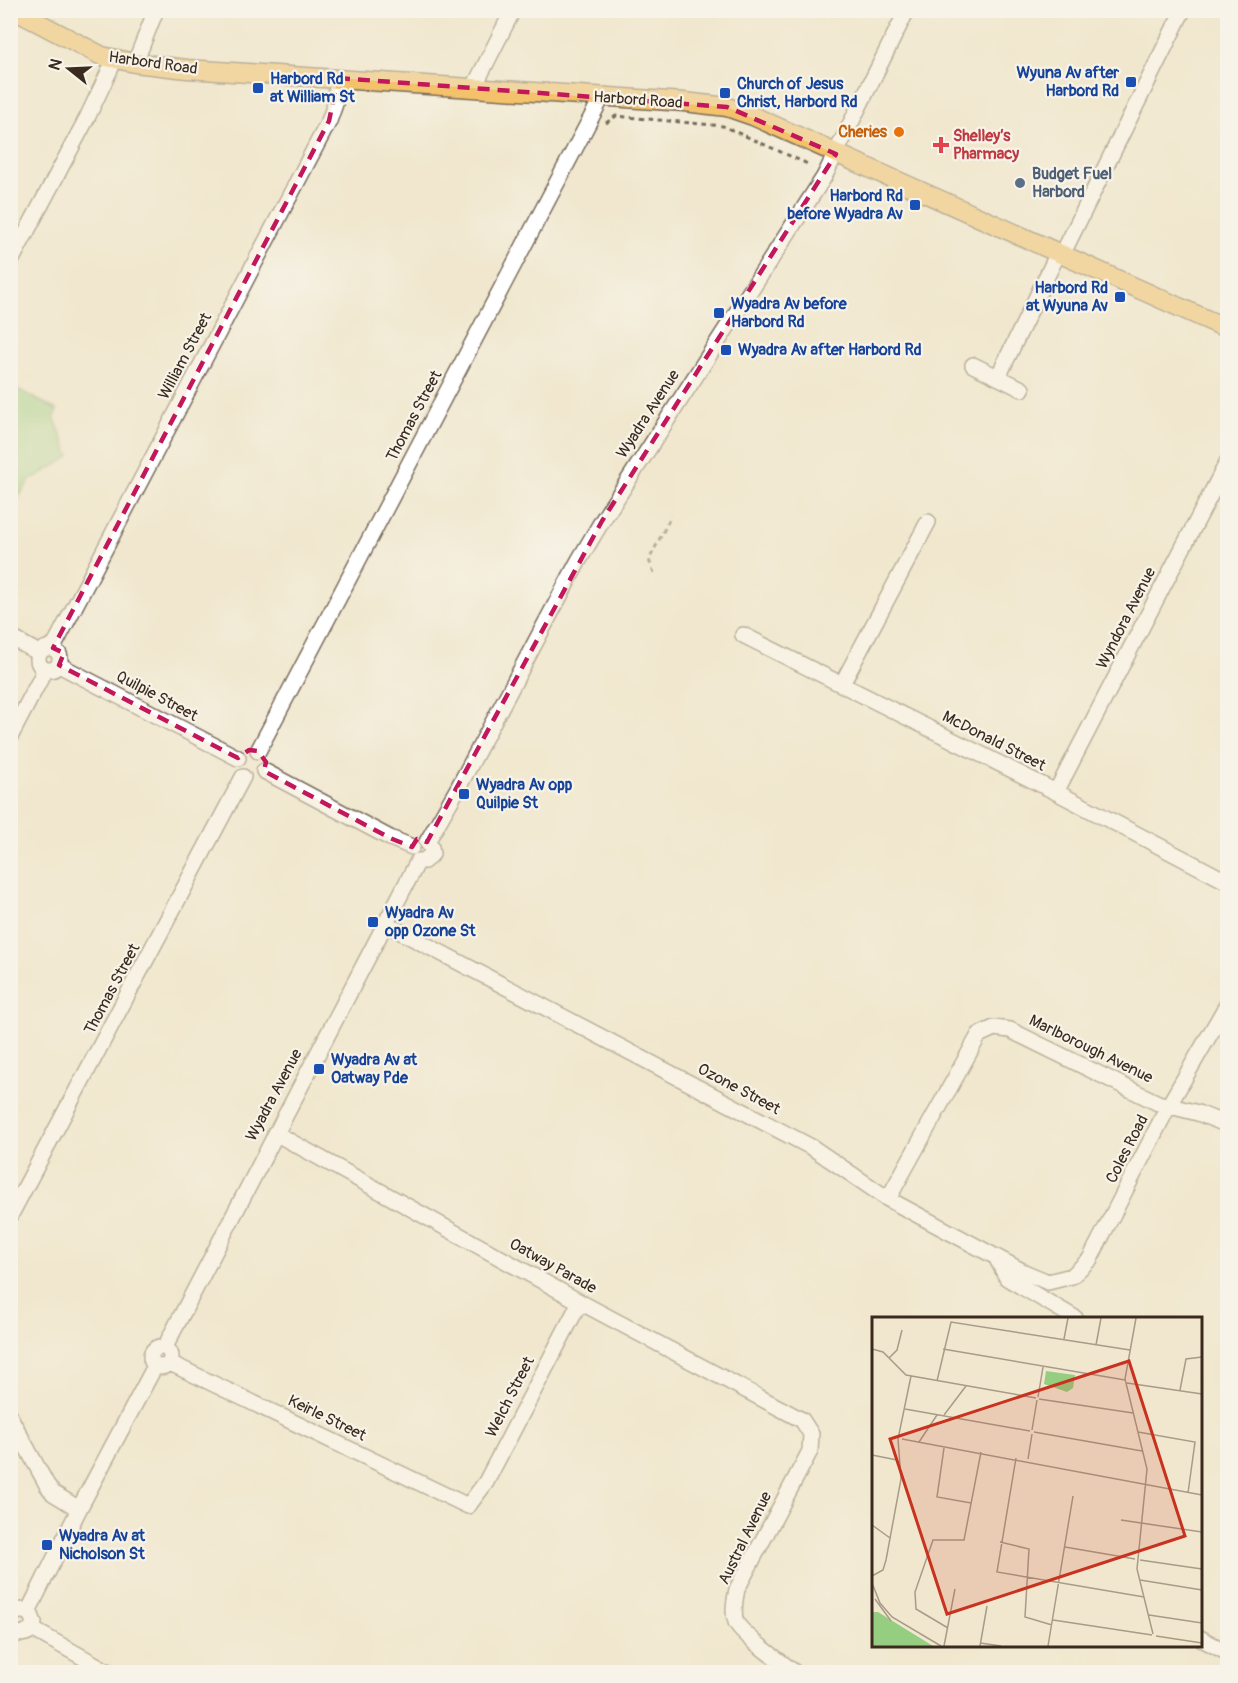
<svg xmlns="http://www.w3.org/2000/svg" width="1238" height="1683" viewBox="0 0 1238 1683" font-family="Pangolin,sans-serif">
<style>
.green{fill:#96ce81;stroke:#687c50;stroke-width:1.5}
.lines{fill:none;stroke-linecap:round;stroke-linejoin:round}
.minor-casing{stroke:#7a6c5c;stroke-width:18}
.major-casing{stroke:#7a6c5c;stroke-width:21}
.path{stroke:#7a6c5c;stroke-width:3;stroke-dasharray:4.5 4.5;stroke-linecap:butt}
.minor{stroke:#fff;stroke-width:15}
.major{stroke:#f3c26a;stroke-width:18}
.marked{fill:none;stroke:#c2185b;stroke-width:4.5;stroke-dasharray:12 8;stroke-linejoin:round}
.transit-dot{fill:#1a4fb4;stroke:#f7f3e8;stroke-width:2}
.food-dot{fill:#e8710a;stroke:#f7f3e8;stroke-width:2}
.health-dot{fill:#e0444e;stroke:#f7f3e8;stroke-width:2}
.service-dot{fill:#5c6f8a;stroke:#f7f3e8;stroke-width:2}
.labels{text-anchor:middle;dominant-baseline:central;stroke-width:4.5;stroke-linejoin:round;paint-order:stroke}
.street-label{font-size:16px;fill:#3b2a1e;stroke:#f7f3e8}
.transit-label{font-size:16px;font-weight:bold;fill:#164399;stroke:#f7f3e8;text-anchor:start}
.food-label{font-size:16px;font-weight:bold;fill:#c56008;stroke:#f7f3e8;text-anchor:end}
.health-label{font-size:16px;font-weight:bold;fill:#be3a42;stroke:#f7f3e8;text-anchor:start}
.service-label{font-size:16px;font-weight:bold;fill:#4e5e75;stroke:#f7f3e8;text-anchor:start}
.inset-road{fill:none;stroke:#a89b88;stroke-width:1.5}
.view{fill:#c8321e;fill-opacity:0.15;stroke:#c8321e;stroke-width:3}
.inset-edge{fill:none;stroke:#3b2a1e;stroke-width:3}
</style>
<rect width="100%" height="100%" fill="#f7f3e8"/>
<filter id="ink" filterUnits="userSpaceOnUse"><feTurbulence type="fractalNoise" baseFrequency=".0167" numOctaves="2"/><feDisplacementMap in="SourceGraphic" scale="12" xChannelSelector="R" yChannelSelector="G"/><feConvolveMatrix kernelMatrix="1 2 1 2 8 2 1 2 1" color-interpolation-filters="sRGB"/></filter>
<filter id="wash" filterUnits="userSpaceOnUse"><feTurbulence type="fractalNoise" baseFrequency=".008" numOctaves="4" result="noise"/><feDisplacementMap in="SourceGraphic" scale="24" xChannelSelector="R" yChannelSelector="G"/><feGaussianBlur stdDeviation="1.35" result="paint"/><feColorMatrix in="noise" values="0 0 0 0 0 0 0 0 0 0 0 0 0 0 0 0 0 1.4 0 .05"/><feComposite in="paint" operator="in"/></filter>
<g filter="url(#wash)">
<rect width="100%" height="100%" fill="#f0e7ce"/>
<path class="green" d="M11 386 57 410 54 417 70 457 30 480 11 508Z"/>
</g>
<g filter="url(#ink)">
<g class="lines">
<defs>
<path id="minor" d="M135 63 156 10
M473 89 513 10
M1062 255 1183 10
M10 263 87 118 115 59
M973 365 1022 389
M998 377 1058 253
M743 635 1056 792 1228 882
M10 637 39 653
M38 659a11 11 0 1 1 22 0a11 11 0 1 1-22 0Z
M53 648 329 121 335 104 338 78
M59 665 238 758
M842 684 928 522
M10 737 45 670
M258 751 602 97
M264 771 390 838 412 847
M1056 792 1228 461
M427 842 458 788 579 560 602 521 824 177 907 10
M418 861H424L432 854 431 847 427 842
M386 924 813 1148 888 1199 1024 1272 1048 1282 1072 1276 1090 1259 1169 1105 1228 1003
M275 1133 580 1302 802 1420 811 1434 810 1451 737 1589C735 1600 732 1612 736 1622 742 1635 781 1662 794 1672
M888 1199 979 1035 994 1028 1010 1030 1158 1103 1198 1113 1228 1125
M10 1216 243 777
M996 1257 1007 1278 1075 1318
M151 1357a10 10 0 1 1 20 0a10 10 0 1 1-20 0Z
M165 1347 418 861
M170 1363 468 1506 486 1482 580 1302
M10 1417 47 1485 53 1493 79 1509
M28 1612 79 1509 155 1366
M10 1619 16 1612 23 1610 31 1615 34 1623 30 1631C22 1636 14 1634 10 1626
M32 1629 109 1672
M1200 1638 1228 1653"/>
<path id="major" d="M14 10 102 56 135 63 187 69 684 102 727 107 753 116 1228 329"/>
</defs>
<use href="#minor" class="minor-casing"/>
<use href="#major" class="major-casing"/>
<path class="path" d="M606 123 616 116 723 126 810 165
M654 573 649 560 671 516"/>
<use href="#minor" class="minor"/>
<use href="#major" class="major"/>
</g>
</g>
<path d="M0 0H1238V1683H0ZM338 78 727 107 836 154 602 521 427 842 417 839 412 847 390 838 264 771 266 762 258 751 249 750 238 758 59 665 64 653 53 648 329 121Z" fill="#f0e7ce" fill-opacity=".55" fill-rule="evenodd"/>
<path class="marked" d="M338 78 727 107 836 154 602 521 427 842 417 839 412 847 390 838 264 771 266 762 258 751 249 750 238 758 59 665 64 653 53 648 329 121Z"/>
<g class="transit-dot">
<rect x="1125" y="76" width="12" height="12" rx="3"/>
<rect x="252" y="82" width="12" height="12" rx="3"/>
<rect x="719" y="87" width="12" height="12" rx="3"/>
<rect x="909" y="199" width="12" height="12" rx="3"/>
<rect x="1114" y="291" width="12" height="12" rx="3"/>
<rect x="713" y="307" width="12" height="12" rx="3"/>
<rect x="720" y="344" width="12" height="12" rx="3"/>
<rect x="458" y="788" width="12" height="12" rx="3"/>
<rect x="367" y="916" width="12" height="12" rx="3"/>
<rect x="313" y="1063" width="12" height="12" rx="3"/>
<rect x="41" y="1539" width="12" height="12" rx="3"/>
</g>
<circle class="food-dot" cx="899" cy="132" r="6"/>
<path class="health-dot" d="M938 136h6v6h6v6h-6v6h-6v-6h-6v-6h6z"/>
<circle class="service-dot" cx="1020" cy="183" r="6"/>
<g class="labels">
<g class="street-label">
<text transform="translate(153 63) rotate(8)">Harbord Road</text>
<text transform="translate(638 100) rotate(4)">Harbord Road</text>
<text transform="translate(185 356) rotate(-62)">William Street</text>
<text transform="translate(648 414) rotate(-57)">Wyadra Avenue</text>
<text transform="translate(414 416) rotate(-62)">Thomas Street</text>
<text transform="translate(1126 618) rotate(-63)">Wyndora Avenue</text>
<text transform="translate(157 696) rotate(28)">Quilpie Street</text>
<text transform="translate(994 741) rotate(27)">McDonald Street</text>
<text transform="translate(112 989) rotate(-62)">Thomas Street</text>
<text transform="translate(1091 1049) rotate(26)">Marlborough Avenue</text>
<text transform="translate(739 1089) rotate(28)">Ozone Street</text>
<text transform="translate(274 1095) rotate(-62)">Wyadra Avenue</text>
<text transform="translate(1127 1149) rotate(-63)">Coles Road</text>
<text transform="translate(553 1266) rotate(29)">Oatway Parade</text>
<text transform="translate(510 1397) rotate(-63)">Welch Street</text>
<text transform="translate(327 1418) rotate(26)">Keirle Street</text>
<text transform="translate(745 1538) rotate(-64)">Austral Avenue</text>
</g>
<g class="transit-label">
<text x="1119" y="73" text-anchor="end">Wyuna Av after<tspan x="1119" dy="18">Harbord Rd</tspan></text>
<text x="270" y="79">Harbord Rd<tspan x="270" dy="18">at William St</tspan></text>
<text x="737" y="84">Church of Jesus<tspan x="737" dy="18">Christ, Harbord Rd</tspan></text>
<text x="903" y="196" text-anchor="end">Harbord Rd<tspan x="903" dy="18">before Wyadra Av</tspan></text>
<text x="1108" y="288" text-anchor="end">Harbord Rd<tspan x="1108" dy="18">at Wyuna Av</tspan></text>
<text x="731" y="304">Wyadra Av before<tspan x="731" dy="18">Harbord Rd</tspan></text>
<text x="738" y="350">Wyadra Av after Harbord Rd</text>
<text x="476" y="785">Wyadra Av opp<tspan x="476" dy="18">Quilpie St</tspan></text>
<text x="385" y="913">Wyadra Av<tspan x="385" dy="18">opp Ozone St</tspan></text>
<text x="331" y="1060">Wyadra Av at<tspan x="331" dy="18">Oatway Pde</tspan></text>
<text x="59" y="1536">Wyadra Av at<tspan x="59" dy="18">Nicholson St</tspan></text>
</g>
<g class="food-label">
<text x="887" y="132">Cheries</text>
</g>
<g class="health-label">
<text x="953" y="136">Shelley’s<tspan x="953" dy="18">Pharmacy</tspan></text>
</g>
<g class="service-label">
<text x="1032" y="174">Budget Fuel<tspan x="1032" dy="18">Harbord</tspan></text>
</g>
</g>
<g transform="translate(872 1317)">
<rect width="330" height="330" fill="#f0e7ce"/>
<path d="M174 54 203 58 201 71 195 75 172 67ZM0 295H6L61 329H0Z" fill="#96ce81"/>
<path class="inset-road" d="M264 1 253 62 275 152 265 252 281 317M192 22 196 1M224 28 229 1M0 32 11 35 34 58 164 81M71 32 253 63M17 41 25 33 30 13M65 64 79 5 258 33M255 66 330 77M308 73 314 42 330 40M166 80 171 50M167 82 261 96M33 92 158 114M72 98 94 69M160 113 165 83M162 115 270 134M266 115 323 125 316 176M30 122 330 178M47 125 65 98M72 131 65 180 99 186M0 138 25 143M144 141 125 255 272 280M156 142 160 117M249 203 269 206M269 206 330 215M0 208 18 221M128 225 157 232 153 300 180 308M193 230 263 242M268 243 330 252M0 259 11 253 14 243 29 162 26 122 39 59M268 263 330 273M0 266 8 286 20 300 69 329M3 282 19 304M277 298 330 306M181 303 280 318M76 311 44 292 43 275 61 223H92L109 135M284 319 330 326M108 326 129 329M72 329 83 272M108 329 115 289M176 329 201 179"/>
<path class="view" d="M257 44 313 219 75 297 18 122Z"/>
<rect width="330" height="330" class="inset-edge"/>
</g>
<rect width="1238" height="1683" fill="none" stroke="#f7f3e8" stroke-width="36"/>
<g transform="translate(69 69) rotate(288)" stroke="#f7f3e8" stroke-width="4.5" paint-order="stroke">
<path d="M0-4.5L10 22L0 15L-10 22Z" fill="#3b2a1e"/>
<text y="-9" font-size="16" font-weight="bold" text-anchor="middle" fill="#3b2a1e">N</text>
</g>
</svg>
